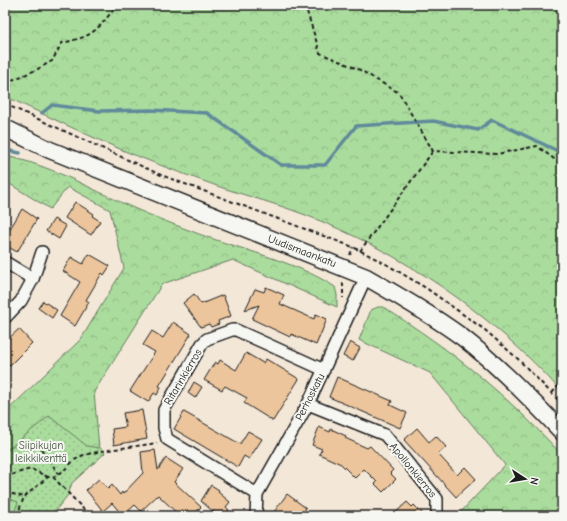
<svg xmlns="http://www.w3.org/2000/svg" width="567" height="521" viewBox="0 0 567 521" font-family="'Comic Neue',sans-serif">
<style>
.grass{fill:url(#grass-dots);stroke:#637c5c}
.forest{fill:url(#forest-crowns);stroke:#637c5c}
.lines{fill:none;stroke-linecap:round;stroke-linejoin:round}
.stream{stroke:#608a9b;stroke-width:3.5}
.building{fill:#ecc59c;stroke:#1c1c1c}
.street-casing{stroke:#1c1c1c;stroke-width:14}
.secondary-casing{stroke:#1c1c1c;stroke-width:19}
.path{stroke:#1c1c1c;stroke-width:2;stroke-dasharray:4 3;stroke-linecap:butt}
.street{stroke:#f6f6f2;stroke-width:11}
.secondary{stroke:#f6f6f2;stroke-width:16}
.labels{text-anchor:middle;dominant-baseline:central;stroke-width:4;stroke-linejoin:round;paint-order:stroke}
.street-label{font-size:11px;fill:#1c1c1c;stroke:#f6f6f2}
.park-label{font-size:11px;fill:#475643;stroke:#f6f6f2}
</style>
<defs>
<pattern id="grass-dots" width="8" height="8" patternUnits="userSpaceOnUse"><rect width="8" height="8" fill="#aadc9d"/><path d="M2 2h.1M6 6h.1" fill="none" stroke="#92bc87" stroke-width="1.8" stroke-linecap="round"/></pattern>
<pattern id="forest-crowns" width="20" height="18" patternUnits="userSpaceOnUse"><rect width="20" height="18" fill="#aadc9d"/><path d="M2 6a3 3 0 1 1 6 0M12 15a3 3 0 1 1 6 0" fill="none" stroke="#92bc87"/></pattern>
</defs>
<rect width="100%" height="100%" fill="#f3e7d8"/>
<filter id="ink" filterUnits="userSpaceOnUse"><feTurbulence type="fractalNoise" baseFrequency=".025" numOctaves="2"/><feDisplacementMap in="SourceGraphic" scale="8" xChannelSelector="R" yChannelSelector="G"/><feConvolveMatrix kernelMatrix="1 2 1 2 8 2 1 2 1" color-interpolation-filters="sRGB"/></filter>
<g filter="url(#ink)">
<path class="grass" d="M53 395 105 453 72 483 68 495 51 516H5V438Z"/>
<path class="forest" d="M5 5H562V392C491 313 402 252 303 214 277 204 250 197 223 188 191 177 159 165 127 152 86 135 45 115 5 96Z
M5 156C48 164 89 188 129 206 149 215 170 223 191 231 237 249 294 260 335 287L337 295V307L233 260 162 284 94 392 99 448 87 446 49 416 5 452V413L81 339 124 268 110 210 68 187 50 209 5 181Z
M378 307H383C452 350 507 395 562 455V511L557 516H457L505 465 430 373 359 340 371 310Z
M5 497 18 502 13 516H5Z"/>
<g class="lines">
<path class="stream" d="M42 113 52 105 99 111 150 110 207 113 281 165H325L356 126 433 121 478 130 492 120 562 153
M5 150 20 153"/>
</g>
<path class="building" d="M75 202 94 214 92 216 100 221 91 235 65 218Z
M22 209 37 219 17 252 5 245V237Z
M54 219 66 226 59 239 46 231Z
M89 254 110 266 104 275 102 273 86 300 89 302 75 326 60 316 80 282 63 271 71 257 83 264Z
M266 287 284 295 280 304 314 319 316 314 327 319 316 345 291 334 290 337 252 319 259 305 245 310 255 289 264 292Z
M194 294 201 304 223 295 231 316 218 321 219 324 211 327 209 324 201 327 183 303Z
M43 301 57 310 52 318 38 308Z
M173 322 191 334 159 386 161 387 157 395 154 393 148 402 130 391 155 352 143 345 152 331 163 338Z
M19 329 32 343 5 370V342Z
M350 342 360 348 353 361 343 356Z
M246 353 263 363 266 359 299 379 273 421 244 403 247 398 225 386 222 390 204 380 215 362 218 364 220 360 236 370Z
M337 377 392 401 390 405 407 413 400 428 329 397Z
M194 382 202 387 195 398 188 393Z
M142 410 147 439 114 445 112 429 126 427 123 413Z
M184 412 240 444 248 431 262 439 249 459 244 456 238 467 174 429Z
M319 427 330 432 331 429 346 436 345 438 367 448 370 446 393 470 390 473 396 479 383 492 375 484 377 482 364 469 355 478 341 464 319 454 322 449 312 445Z
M417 428 429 442 436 436 446 447 438 454 457 475 465 467 476 479 456 497 404 440Z
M155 450 158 470 166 458 183 469 174 482 201 507 192 516H180L158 495 141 511 135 505 123 516 112 503 103 511 86 490 99 479 108 489 112 485 120 495 122 492 123 494 143 473 141 452Z
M211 485 219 490 218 492 230 502 226 507 229 510 224 516H218L201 501Z
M287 494 306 508 301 516H280L274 512Z
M407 502 412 507 414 505 425 516H392Z"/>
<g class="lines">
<defs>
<path id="street" d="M5 262 33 279 42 252
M5 318 21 301 33 279
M308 404 385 435 437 499V516
M257 494 167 439 164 428V410L202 344 207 339 232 330H236L324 370
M256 516 257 494 308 404 366 277"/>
<path id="secondary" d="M5 128 50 150 366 277C399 296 432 315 462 337 498 365 531 399 562 432"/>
</defs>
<use href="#street" class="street-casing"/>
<use href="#secondary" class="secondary-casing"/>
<path class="path" d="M305 5 320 53 360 70 399 93 433 151 497 154 537 146 562 165
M5 83 36 70 52 61 62 43C95 36 97 30 117 5
M5 104 161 175 353 247 386 264 426 288 485 330 518 359 562 404
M360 251 433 151
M350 255 353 247
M343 283V298
M552 393 562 382
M37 443 59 474
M5 474 10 475 31 469 48 477
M53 477 90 516
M5 492 24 497
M17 516 24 497 48 477C63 478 70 459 84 455 107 449 133 447 157 443"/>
<use href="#street" class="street"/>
<use href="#secondary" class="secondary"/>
</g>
</g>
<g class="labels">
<g class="street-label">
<text transform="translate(302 251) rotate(21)">Uudismaankatu</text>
<text transform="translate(183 377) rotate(-59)">Ritarinkierros</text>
<text transform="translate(310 397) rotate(-63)">Perhoskatu</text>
<text transform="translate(413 470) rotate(51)">Apollonkierros</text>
</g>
<g class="park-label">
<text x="41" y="445">Siipikujan<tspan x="41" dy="13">leikkikenttä</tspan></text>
</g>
</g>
<rect width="567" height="521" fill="none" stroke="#f6f6f2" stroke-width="20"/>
<rect x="10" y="10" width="547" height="501" fill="none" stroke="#1c1c1c" stroke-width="1.5" filter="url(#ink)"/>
<g transform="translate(525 479) rotate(102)" stroke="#f6f6f2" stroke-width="3" paint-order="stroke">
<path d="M0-3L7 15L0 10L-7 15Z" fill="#1c1c1c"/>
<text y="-6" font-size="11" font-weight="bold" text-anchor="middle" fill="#1c1c1c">N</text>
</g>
</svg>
